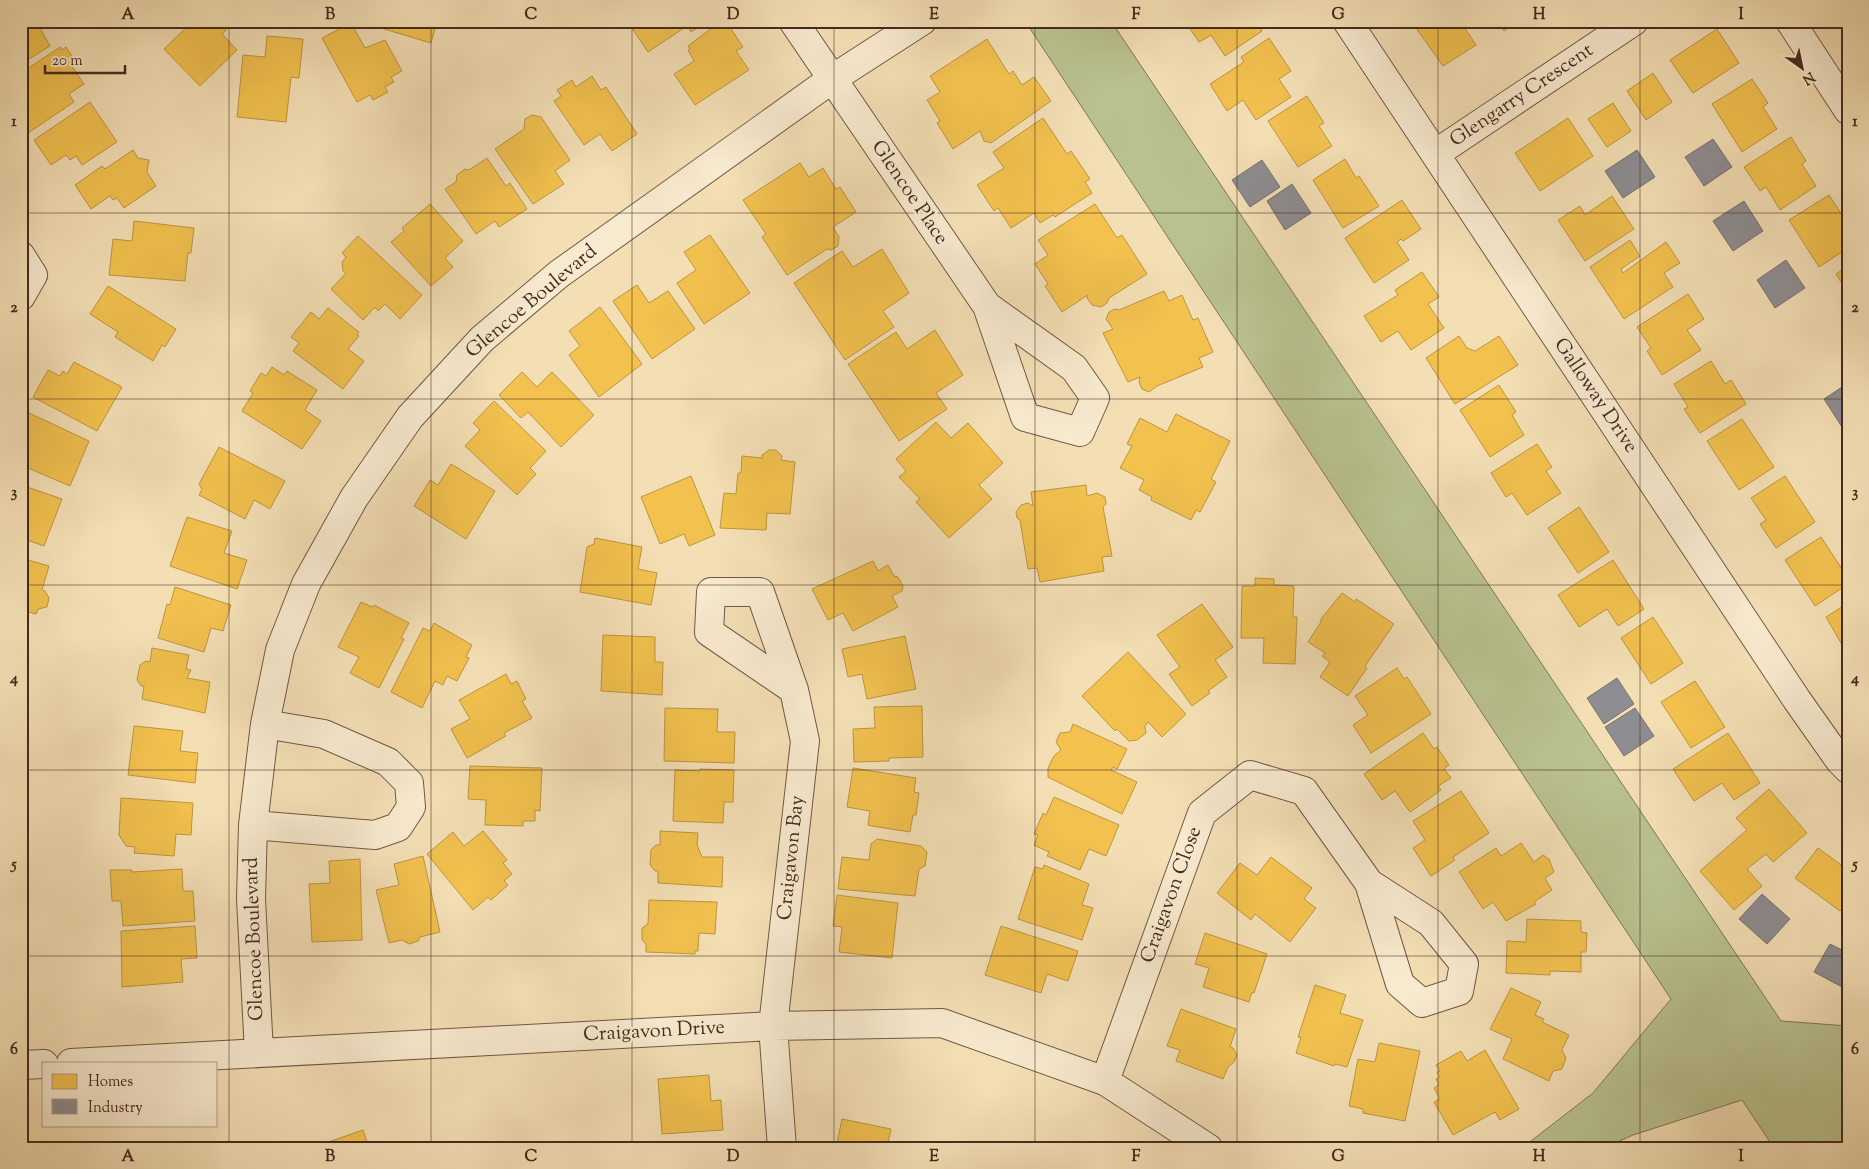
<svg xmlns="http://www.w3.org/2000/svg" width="1869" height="1169" viewBox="0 0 1869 1169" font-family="'Sorts Mill Goudy',serif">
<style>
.green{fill:#b9c28f;stroke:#807657}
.homes{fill:#f2c14e;stroke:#be9440}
.industry{fill:#8d8d92;stroke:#786f70}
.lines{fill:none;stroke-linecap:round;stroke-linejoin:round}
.minor-casing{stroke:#725744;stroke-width:30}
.minor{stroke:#f8eacf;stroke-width:28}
.grid{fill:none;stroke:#462a1f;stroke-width:1;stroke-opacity:0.55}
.labels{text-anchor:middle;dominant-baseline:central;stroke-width:5;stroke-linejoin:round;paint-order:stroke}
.street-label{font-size:20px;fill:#462a1f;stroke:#f8eacf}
.neatline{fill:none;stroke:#462a1f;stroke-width:2}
.grid-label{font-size:16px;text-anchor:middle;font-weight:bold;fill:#462a1f}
</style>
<rect width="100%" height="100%" fill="#f4dfb5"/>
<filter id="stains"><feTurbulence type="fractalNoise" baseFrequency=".004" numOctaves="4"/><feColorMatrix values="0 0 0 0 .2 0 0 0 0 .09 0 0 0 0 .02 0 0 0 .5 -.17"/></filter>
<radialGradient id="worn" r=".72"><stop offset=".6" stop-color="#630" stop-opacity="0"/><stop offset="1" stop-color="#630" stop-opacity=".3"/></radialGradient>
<path class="green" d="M1025 21H1111L1781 1021 1848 1026V1148H1774L1742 1100 1633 1135 1604 1148H1522L1593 1093 1671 999Z"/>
<path class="homes" d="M21 21H36L50 46 21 64Z
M193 21H235L222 34 237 50 200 86 164 49Z
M386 21H444L443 24 437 22 431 43 384 29Z
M627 21H708L691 32 687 26 648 52Z
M721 21H726L743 47 736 51 749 70 695 105 674 74 694 61 688 50 690 49 688 46Z
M1185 21H1256L1262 31 1225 56 1211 35 1199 42Z
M1411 21H1460L1476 45 1443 66Z
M1498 21H1518L1504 31Z
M351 23 365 48 385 40 402 71 391 77 394 82 385 87 388 92 373 100 370 95 357 102 322 38Z
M1717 29 1739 63 1693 93 1670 60Z
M267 36 303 39 299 78 291 77 286 122 237 117 243 55 265 57Z
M1269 38 1291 71 1279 79 1291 97 1256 120 1243 100 1227 111 1210 84 1244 62 1241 57Z
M987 39 1009 74 1013 71 1022 85 1034 77 1051 101 991 143 984 141 980 131 953 149 937 123 940 121 927 100 940 92 930 76Z
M60 47 62 50 66 47 76 62 71 65 84 84 69 94 74 102 28 133 21 122V91L24 88 21 84V73Z
M1653 73 1672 102 1646 120 1627 91Z
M592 76 601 90 606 87 637 134 612 151 600 134 584 145 554 101 561 96 557 90 572 80 576 87Z
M1752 79 1768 103 1763 107 1777 129 1742 152 1712 104Z
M1307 96 1324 123 1319 126 1332 146 1298 167 1268 121Z
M90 102 117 142 82 165 76 156 70 160 66 155 51 165 34 140Z
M1613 103 1631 131 1607 147 1588 119Z
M532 115 541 117 570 160 555 171 564 184 533 204 495 149 524 129 525 119Z
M1043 118 1067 154 1071 151 1090 179 1085 182 1092 193 1055 217 1053 215 1040 223 1034 213 1011 228 998 208 994 211 977 185 1004 168 993 152Z
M1568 118 1593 156 1540 191 1515 153Z
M1791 137 1806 161 1802 164 1816 186 1780 210 1766 187 1760 191 1744 167Z
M133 150 138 158 149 160 147 172 156 186 124 208 117 198 113 200 110 196 91 209 75 185 102 166 105 169Z
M487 158 506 186 510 183 527 209 499 227 495 221 476 234 445 189 456 182 457 175 465 169 469 170Z
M1345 159 1356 178 1359 176 1379 206 1343 228 1313 180Z
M800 163 809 177 823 168 836 189 840 187 856 212 833 227 839 237 838 246 831 250 827 249 787 275 762 237 766 234 743 200Z
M1829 195 1844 218 1841 220 1848 232V248L1819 267 1789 220Z
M1612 196 1634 229 1585 261 1558 220 1580 206 1585 215Z
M1402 200 1421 229 1403 241 1401 239 1397 242 1409 260 1374 283 1345 238Z
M430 204 463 241 445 258 453 267 431 286 391 242 404 231 402 228Z
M1095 204 1117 238 1122 235 1147 274 1109 298 1107 303 1101 307 1092 305 1087 298 1088 295 1062 312 1045 286 1048 284 1035 264 1048 255 1038 240Z
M134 221 194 228 191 253H188L185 281 109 275 113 239 132 241Z
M710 235 750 293 704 324 677 283 696 270 684 252Z
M358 236 422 295 400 319 385 304 378 311 375 307 363 320 331 289 346 273 343 271 342 262 346 257 342 253Z
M1630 240 1640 256 1621 269 1623 273 1666 242 1680 263 1664 273 1673 287 1624 319 1590 267Z
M882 249 909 293 883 311 894 327 845 360 794 283 842 251 853 267Z
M1848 266V293L1836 274Z
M1422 272 1439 297 1428 304 1444 328 1411 350 1398 331 1381 342 1364 316 1398 295 1395 290Z
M637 285 649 303 668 291 695 329 652 359 613 301Z
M108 286 176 329 165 347 162 345 153 361 115 337 118 332 90 314Z
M1164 291 1169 301 1182 295 1193 320 1198 318 1213 352 1199 358 1203 367 1157 386 1149 392 1142 389 1139 382 1140 377 1128 382 1103 333 1113 329 1106 319 1109 312 1115 309 1119 310Z
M1688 294 1704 319 1687 330 1701 350 1662 375 1647 351 1651 348 1637 327Z
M600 307 642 364 599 397 569 355 580 346 569 331Z
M328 308 359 332 357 335 359 336 348 349 364 361 343 389 293 351 299 343 291 337 311 312 319 319Z
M935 330 963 375 936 393 947 409 899 441 848 364 896 332 907 349Z
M1459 336 1467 348 1475 351 1499 336 1518 365 1455 404 1426 358Z
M1711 361 1725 384 1731 380 1746 404 1700 433 1684 409 1688 407 1674 384Z
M74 362 122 387 97 431 33 397 48 370 60 376 63 371 67 374Z
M272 367 284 375 287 371 317 390 305 410 321 421 302 449 242 411 253 393 250 391 261 373 266 376Z
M522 372 537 387 552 372 594 415 561 447 528 412 521 418 499 395Z
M1499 385 1516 412 1512 415 1524 435 1490 457 1460 410Z
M494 401 546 451 530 468 536 474 517 495 465 446 480 430 473 423Z
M27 412 89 441 70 486 21 465 26 454 21 452V424Z
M1176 414 1230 441 1211 479 1216 482 1200 512 1196 510 1191 520 1151 500 1152 497 1139 490 1144 480 1120 468 1132 446 1127 444 1140 418 1167 432Z
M1742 419 1774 467 1739 490 1707 441Z
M936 422 951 438 968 423 1003 463 979 485 992 499 949 538 916 502 920 499 899 477 906 471 896 459Z
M1537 444 1552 467 1546 471 1561 493 1527 515 1512 493 1506 497 1491 473Z
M219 447 285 481 270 509 254 500 245 519 199 495 202 489 199 484Z
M769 450H776L782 456 781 460 795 462 790 514 767 513 766 530 720 528 724 493 736 494 738 473H741L742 456 762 458V455Z
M451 464 495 491 466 539 414 506 430 480 438 485Z
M691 476 715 535 689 546 684 534 660 544 641 497Z
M1785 476 1815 522 1776 548 1760 524 1766 520 1751 498Z
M21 485 62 499 44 546 21 538Z
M1086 485 1087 496 1097 493 1105 497 1106 504 1103 507 1112 556 1102 557 1104 571 1040 582 1037 568 1028 569 1020 520 1017 518 1016 512 1021 505 1028 503 1033 506 1031 492Z
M1579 507 1609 552 1578 573 1548 528Z
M187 517 232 531 224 553 247 560 237 589 170 566Z
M1821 537 1848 578V584L1815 606 1785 560Z
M595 538 642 547 638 569 657 573 651 605 580 592 587 547 594 544Z
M21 558 49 566 42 590 45 591 49 598 47 607 38 609 36 614 21 610Z
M1613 560 1644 609 1618 626 1607 609 1579 627 1558 595Z
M873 561 878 571 888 565 894 576 898 577 903 586 902 591 892 596 898 607 853 631 843 613 828 620 812 589Z
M1255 578 1274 579V585L1294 586 1293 617H1297L1295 664 1263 663 1264 638H1241L1242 586H1255Z
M175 587 231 605 223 631 211 628 204 652 158 638 167 604 170 605Z
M1342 593 1355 602 1356 599 1394 624 1365 666 1367 668 1348 696 1320 677 1330 662 1322 656 1325 653 1308 642 1321 622V619Z
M361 602 372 607 374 605 409 623 401 638 404 639 379 688 350 673 359 657 338 647Z
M1848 603V655L1826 617Z
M1202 604 1233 647 1215 660 1227 677 1208 691 1210 693 1192 706 1169 674 1180 667 1157 635Z
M1653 617 1683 663 1651 684 1621 638Z
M434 623 472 645 466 657 469 658 457 681 447 676 443 685 435 681 422 708 391 692 423 628 430 631Z
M603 635 655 637V662H663L662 695 601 691Z
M21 636 26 637 21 663Z
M905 636 916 689 867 699 862 674 848 677 842 649Z
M152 648 189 655 186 669 191 670 187 678 210 682 205 713 142 699 144 686H141L137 680 140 665 146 661 150 662Z
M1128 652 1186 714 1162 737 1148 722 1145 726 1146 733 1137 740 1129 741 1117 729 1115 731 1082 696Z
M1397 668 1404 679 1407 677 1431 714 1371 753 1353 725 1368 715 1355 696Z
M506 674 511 684 517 681 526 699 522 701 532 718 504 733 506 736 467 758 451 729 470 719 459 700Z
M1695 681 1725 727 1691 748 1661 702Z
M922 706 923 757 889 758V761L854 762 853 729 875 728 874 707Z
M665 708 718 709 717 732H735L734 763 664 761Z
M1073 724 1127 749 1117 769 1113 767 1111 770 1137 782 1122 814 1048 777V768L1054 756 1061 750 1056 742 1060 733 1070 732Z
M134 726 183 731 180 751 198 753 195 783 128 775Z
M1423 733 1434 749 1437 747 1449 765 1444 769 1451 778 1438 786 1441 790 1410 812 1395 791 1382 800 1364 774Z
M1728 733 1760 783 1734 800 1722 783 1694 801 1673 769Z
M470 766 542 768 540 811 535 810V821H523V826L485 825 486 800 468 799Z
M853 768 916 778 914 792 919 793 916 815H913L910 832 872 826 868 825 870 811 847 807Z
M700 769 734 770 733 802H724L723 823 673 821 675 770 700 771Z
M1769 789 1807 833 1773 862 1766 854 1747 869 1762 886 1734 910 1700 871 1747 830 1736 818Z
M1461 791 1489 833 1453 857 1455 860 1431 876 1413 848 1425 840 1413 821Z
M1054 797 1119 825 1106 856 1089 849 1080 870 1047 856 1049 852 1034 845 1038 835 1034 834 1043 813 1046 815Z
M121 798 193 803 191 835 176 834 174 856 134 853 135 847 126 846 119 835Z
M483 831 507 860 503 863 512 874 504 881 508 885 491 900 488 897 473 910 427 854 453 832 464 846Z
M660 831 698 833 697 845 702 857H723L722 887 658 883V871H655L650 865 651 850 656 845H660Z
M877 839 921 846 927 852 925 866 919 869 915 896 838 889 842 857 869 860 871 844Z
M1521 843 1534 862 1543 855 1549 859 1554 872 1545 878 1552 890 1534 902 1536 904 1506 921 1493 902 1483 909 1459 872 1496 848 1501 856Z
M1818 848 1848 870V900L1840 911 1795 878Z
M423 856 440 932 420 937 418 941 409 944 402 940 389 943 376 890 399 885 394 864Z
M1271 857 1312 888 1304 899 1316 908 1290 942 1255 914 1251 920 1217 893 1240 863 1257 875Z
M360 859 362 940 312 942 309 884 330 883 329 861Z
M1044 865 1089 884 1082 905 1093 908 1082 940 1018 919 1035 867 1043 869Z
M182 869 183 891H193L195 921 123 926 121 901H112L110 870H132V872Z
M837 895 898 903 892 958 839 952 842 927 833 926Z
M21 899 24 934H21Z
M649 900 717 902 715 934 699 933 698 951H695V954L646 952V944L642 940V928L648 924Z
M1527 919 1581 921V932L1587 933 1586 952H1581V972L1550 971V975L1506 973 1507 941 1526 942Z
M195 926 197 958 181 959 183 982 122 987 121 931Z
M1001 926 1078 951 1068 981 1047 974 1041 993 985 975Z
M1205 933 1267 954 1254 993 1252 992 1249 1002 1203 987 1209 968 1195 964Z
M1315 985 1346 995 1340 1013 1363 1020 1347 1067 1335 1064 1334 1066 1296 1053 1301 1037H1298Z
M1511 988 1541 1002 1535 1015 1544 1019 1542 1022 1569 1035 1562 1050 1566 1058 1562 1069 1553 1071 1549 1081 1503 1059 1512 1039 1490 1029Z
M1181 1009 1236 1029 1230 1047 1233 1048 1237 1055 1234 1062 1228 1067 1223 1079 1176 1061 1180 1050 1167 1046Z
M1379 1043 1420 1051 1405 1121 1363 1113V1109L1349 1106 1358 1059 1375 1062Z
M1485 1050 1519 1109 1500 1120 1495 1112 1453 1135 1434 1102 1440 1099 1434 1088 1439 1085 1436 1079 1440 1077 1437 1072 1440 1071 1436 1065 1461 1051 1467 1061Z
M709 1075 711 1101 721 1100 723 1130 662 1134 658 1079Z
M842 1119 891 1129 887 1148H836Z
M363 1130 369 1148H311Z
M21 1133H24L25 1148H21Z
M724 1143 725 1148H660Z"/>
<path class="industry" d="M1713 139 1732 167 1704 186 1685 157Z
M1637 150 1655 177 1623 198 1605 171Z
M1262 160 1280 187 1250 207 1232 180Z
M1292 184 1311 213 1285 230 1267 201Z
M1744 201 1763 231 1733 251 1713 221Z
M1786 260 1805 288 1775 308 1757 280Z
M1848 383V423L1842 427 1824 399Z
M1617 678 1634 704 1604 724 1587 698Z
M1635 708 1654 736 1624 756 1605 727Z
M1762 894 1790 919 1767 944 1739 919Z
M1830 944 1848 953V977L1842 987 1814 972Z"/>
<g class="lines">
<defs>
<path id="minor" d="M793 21 987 306 1025 417 1080 432 1095 398 1074 368 987 306
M1347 21 1797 700 1840 761 1848 769
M1790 21 1848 110
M1435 154 1634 21
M21 256 33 275 21 296
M253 825 375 835 398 827 411 807 409 783 388 762 324 734 265 724
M1369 883 1431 923 1464 964 1459 991 1422 1003 1400 984Z
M259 1053 251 899 253 825 265 724 280 650 306 584 354 498 410 417 482 339 559 274 832 79 922 21
M71 1063 773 1026 942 1023 1105 1081 1208 1148
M21 1065 44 1064
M1105 1081 1202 813 1250 775 1304 791 1369 883
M782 1148 773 1026 805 741 794 690 760 592H711L709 632 794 690"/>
</defs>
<use href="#minor" class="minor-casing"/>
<use href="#minor" class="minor"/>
</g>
<path class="grid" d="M229 21V1148M431 21V1148M632 21V1148M834 21V1148M1035 21V1148M1237 21V1148M1438 21V1148M1640 21V1148M21 213H1848M21 399H1848M21 585H1848M21 770H1848M21 956H1848"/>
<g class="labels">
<g class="street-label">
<text transform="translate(1522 96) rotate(-34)">Glengarry Crescent</text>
<text transform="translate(909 193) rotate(56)">Glencoe Place</text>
<text transform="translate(532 302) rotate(-40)">Glencoe Boulevard</text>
<text transform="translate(1595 396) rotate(56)">Galloway Drive</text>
<text transform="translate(792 858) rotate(-84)">Craigavon Bay</text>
<text transform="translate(1172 895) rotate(-70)">Craigavon Close</text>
<text transform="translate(255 939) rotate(-92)">Glencoe Boulevard</text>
<text transform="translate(654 1032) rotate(-3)">Craigavon Drive</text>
</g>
</g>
<rect width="1869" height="1169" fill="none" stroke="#f4dfb5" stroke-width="55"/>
<rect x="42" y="1062" width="175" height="65" fill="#f8eacf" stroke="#b19d89"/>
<rect x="52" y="1074" width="25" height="15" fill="#f2c14e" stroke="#b19d89"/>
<text x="88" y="1086" font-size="15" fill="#462a1f">Homes</text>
<rect x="52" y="1099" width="25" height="15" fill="#8d8d92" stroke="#b19d89"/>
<text x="88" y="1112" font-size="15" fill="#462a1f">Industry</text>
<g transform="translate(1802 68) rotate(147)" stroke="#f8eacf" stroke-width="4" paint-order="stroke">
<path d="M0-4L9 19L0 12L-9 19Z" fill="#462a1f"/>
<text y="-8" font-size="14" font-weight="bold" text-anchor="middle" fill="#462a1f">N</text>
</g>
<path d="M45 65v8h80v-8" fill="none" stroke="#462a1f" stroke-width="2.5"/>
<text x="52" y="65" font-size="15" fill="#462a1f" stroke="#f8eacf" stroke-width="4" paint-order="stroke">20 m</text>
<rect x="28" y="28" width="1814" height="1114" class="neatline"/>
<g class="grid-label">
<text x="128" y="19">A</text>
<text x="330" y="19">B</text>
<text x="531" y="19">C</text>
<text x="733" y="19">D</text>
<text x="934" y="19">E</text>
<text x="1136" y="19">F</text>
<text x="1338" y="19">G</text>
<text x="1539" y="19">H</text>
<text x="1741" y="19">I</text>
<text x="14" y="126">1</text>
<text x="1855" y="126">1</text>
<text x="14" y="312">2</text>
<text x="1855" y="312">2</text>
<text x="14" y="497">3</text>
<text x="1855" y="497">3</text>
<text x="14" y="683">4</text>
<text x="1855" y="683">4</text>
<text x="14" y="869">5</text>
<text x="1855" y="869">5</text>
<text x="14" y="1054">6</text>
<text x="1855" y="1054">6</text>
<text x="128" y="1161">A</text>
<text x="330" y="1161">B</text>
<text x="531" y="1161">C</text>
<text x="733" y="1161">D</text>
<text x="934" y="1161">E</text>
<text x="1136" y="1161">F</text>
<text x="1338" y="1161">G</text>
<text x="1539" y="1161">H</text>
<text x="1741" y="1161">I</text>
</g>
<rect width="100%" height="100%" filter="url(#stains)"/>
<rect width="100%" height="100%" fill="url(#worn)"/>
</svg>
